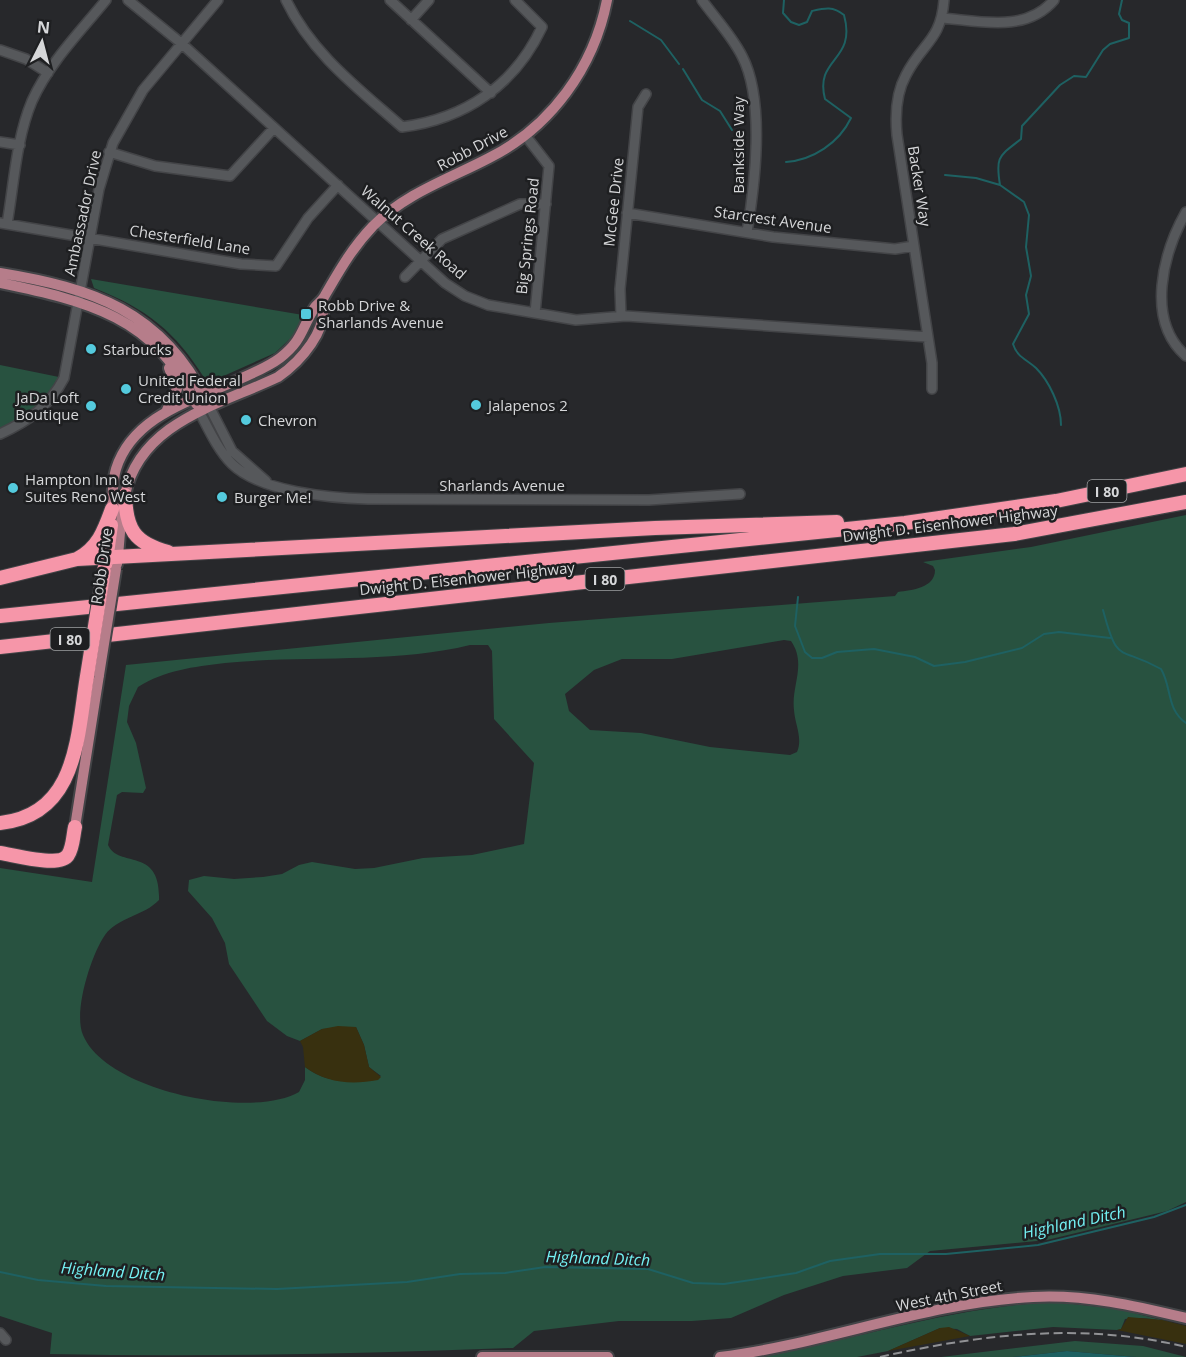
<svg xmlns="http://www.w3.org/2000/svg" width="1186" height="1357" viewBox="0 0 1186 1357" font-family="'Open Sans',sans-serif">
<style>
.green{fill:#285240;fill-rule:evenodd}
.sand{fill:#38300f}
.water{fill:#1e6162}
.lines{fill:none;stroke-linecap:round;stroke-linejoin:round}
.stream{stroke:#1e6162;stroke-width:2}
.minor-casing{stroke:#434447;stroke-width:12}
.major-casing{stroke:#434447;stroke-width:14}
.highway-casing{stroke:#434447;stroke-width:16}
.minor{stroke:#56585b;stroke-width:9}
.major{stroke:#b67d8a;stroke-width:10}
.highway{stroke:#f696a9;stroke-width:14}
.rail{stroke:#919295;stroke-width:2;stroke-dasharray:9 4.5;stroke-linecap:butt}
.major-bridge-casing{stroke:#434447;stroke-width:14;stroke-linecap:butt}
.highway-bridge-casing{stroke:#434447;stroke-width:16;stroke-linecap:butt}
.major-bridge{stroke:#b67d8a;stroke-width:10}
.highway-bridge{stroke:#f696a9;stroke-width:14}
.poi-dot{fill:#54cadd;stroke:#1e1f21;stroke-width:2}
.labels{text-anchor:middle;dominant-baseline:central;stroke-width:5;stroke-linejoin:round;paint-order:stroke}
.shield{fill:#1e1f21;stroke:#9fa0a2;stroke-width:1.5}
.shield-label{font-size:14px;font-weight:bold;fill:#d6d7d9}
.street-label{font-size:15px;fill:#d6d7d9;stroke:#1e1f21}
.poi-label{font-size:15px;fill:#d6d7d9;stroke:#1e1f21;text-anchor:start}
.water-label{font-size:16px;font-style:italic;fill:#74f2f4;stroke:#1e1f21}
</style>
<rect width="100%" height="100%" fill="#27282b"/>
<path class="green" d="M91 279 303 315 293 336 275 353 210 382 205 379C175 331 147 309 94 288Z
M0 365 59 377C45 403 26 417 0 429Z
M1186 515V1202L1167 1211 1047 1240 930 1251 907 1268 843 1276 784 1295 731 1318 692 1321H619L534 1331 513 1348C359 1354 203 1357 50 1354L52 1333 0 1316V868L92 882 126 665 549 623 895 596 898 592C912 590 935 588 935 570L933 566 923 562 1031 547ZM784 640 791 641C807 664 791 686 794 710 795 725 803 738 797 752L790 755 710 747 641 733 590 730 569 711 565 694 594 670 622 659H672ZM470 645H488L492 651 494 719 534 763 524 844 472 855 423 858 374 868 355 869 312 862 299 865 282 874 263 877 234 879 204 876 189 880 188 891 212 918 225 943 229 964 267 1021 287 1036 300 1041 322 1029 356 1027 364 1045 369 1067 381 1076C353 1082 329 1085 305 1067V1080L299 1092C250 1120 106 1091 83 1035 73 1012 91 955 105 935 118 917 144 916 159 900 161 846 119 869 108 845L117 795 122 792 143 793 146 788 136 743 127 722 129 706 138 687C165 670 193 667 225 663 304 655 393 664 470 645Z
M1055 1302 1118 1309 1186 1326C1166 1321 1145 1316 1125 1319L1121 1329 1117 1330 1053 1327 970 1336 957 1329 940 1328 888 1351 857 1357H763C860 1338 956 1306 1055 1302Z
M1075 1341 1143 1346 1186 1357H1136L1067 1351 1013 1357H941Z"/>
<path class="sand" d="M338 1026 356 1027 364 1045 369 1067 381 1077 378 1080C351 1085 326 1083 305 1067L303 1047 300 1041 322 1029Z
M1128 1317 1162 1320 1186 1326V1344L1117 1330 1121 1329Z
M949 1327 970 1336 888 1351 940 1328Z"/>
<path class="water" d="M1067 1351 1136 1357H1013Z"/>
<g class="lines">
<path class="stream" d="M784 0 783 13 791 22 799 25 807 22 812 11C825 8 833 6 844 15 857 62 814 57 825 99L851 118C839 143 813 160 786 162
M630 21 661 40 679 64
M683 69 702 100 720 111 732 130
M945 175 976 178 1000 185
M1061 425C1061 406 1049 381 1036 368 1026 359 1017 357 1013 344L1029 314 1026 295 1031 276 1026 247 1029 215 1024 202 1000 185C995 155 1000 156 1021 139L1022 126 1060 85 1074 76 1086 77 1103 50 1110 44 1129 38V23L1122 20 1119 14 1122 0
M798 597 795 626 805 652 812 658H822L837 652 874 649 915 657 934 666 965 662 1022 648 1044 634 1059 632 1110 638
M1103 610C1118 666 1118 645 1161 669 1172 687 1166 709 1186 723
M0 1272 38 1280 106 1286 277 1289 407 1282 460 1274 505 1273 545 1267 648 1269 693 1283 724 1284 796 1273 830 1261 880 1254H946L1038 1245 1154 1217 1186 1205"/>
<defs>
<path id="minor" d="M128 0 181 43 445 283 465 296 488 305 576 320 626 316 928 337
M286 0C311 53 359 89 402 127 465 119 515 85 542 27L515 0
M390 0 491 93
M702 0C715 18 732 36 742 56 765 100 755 184 747 232
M942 18C980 21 1026 33 1054 0
M411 20 429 0
M0 50 26 59 48 73
M525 135 549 166 535 313
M0 142 20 145
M109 152 155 166 230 176 274 128
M1186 212C1163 253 1145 320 1186 356
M627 213 773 237 895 249 914 246
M0 223 241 264 276 266 308 218 338 185
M7 224C14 184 16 139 32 101 49 63 80 32 106 0
M405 277 442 239 520 204H546
M621 316 620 289 638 107 646 94
M932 389V363L897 135C895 114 896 93 906 75 922 43 941 41 944 0
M210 408 232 451 266 481
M200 413C209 430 218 450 232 464 261 492 329 498 368 499L649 500 740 494
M0 434C28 421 49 407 64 378L99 189 113 143 143 90 218 0
M0 1333 6 1340"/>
<path id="major" d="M0 273C92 288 162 311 206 400
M0 283C87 301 156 317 196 404
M167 410 177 389 169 368
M112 509C113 496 112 482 116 469 133 415 194 400 240 379 253 373 268 367 280 358 303 340 301 329 315 307 318 303 322 301 324 297 339 271 352 248 373 226 406 193 449 179 489 158 551 127 594 67 607 0
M117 564C120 541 120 518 125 495 140 422 219 405 278 377 300 362 330 329 322 300
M75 827 99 675
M482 1357H608
M720 1357C825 1344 928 1302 1033 1297 1085 1294 1136 1306 1186 1318"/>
<path id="highway" d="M125 495C126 529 134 543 168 552
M77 559C98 548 104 531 112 509
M105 568 111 525
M0 578 77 559 655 528 837 522
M0 616 905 523 1056 501 1186 474
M0 647 1014 534 1186 502
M0 823C78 815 77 736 87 676
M0 853C14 855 60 868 68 855 73 848 73 836 75 827"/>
</defs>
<use href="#minor" class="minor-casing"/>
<use href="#major" class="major-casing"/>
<use href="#highway" class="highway-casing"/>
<use href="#minor" class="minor"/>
<use href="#major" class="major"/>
<use href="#highway" class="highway"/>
<path class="rail" d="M880 1357C982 1334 1083 1322 1186 1347"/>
<defs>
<path id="major-bridge" d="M99 675 116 569"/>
<path id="highway-bridge" d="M87 676 104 570"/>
</defs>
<use href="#major-bridge" class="major-bridge-casing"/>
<use href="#highway-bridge" class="highway-bridge-casing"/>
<use href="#major-bridge" class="major-bridge"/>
<use href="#highway-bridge" class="highway-bridge"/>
</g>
<g class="poi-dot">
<rect x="300" y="308" width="12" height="12" rx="3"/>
<circle cx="91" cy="349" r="6"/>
<circle cx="126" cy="389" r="6"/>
<circle cx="476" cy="405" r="6"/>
<circle cx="91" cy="406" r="6"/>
<circle cx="246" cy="420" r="6"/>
<circle cx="13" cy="488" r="6"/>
<circle cx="222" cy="497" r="6"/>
</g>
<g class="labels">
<g class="shield">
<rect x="1087.5" y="480" width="39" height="22" rx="4.5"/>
<rect x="585.5" y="568" width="39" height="22" rx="4.5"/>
<rect x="50.5" y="628" width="39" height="22" rx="4.5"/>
</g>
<g class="shield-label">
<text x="1107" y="491">I 80</text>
<text x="605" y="579">I 80</text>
<text x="70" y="639">I 80</text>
</g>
<g class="street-label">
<text transform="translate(738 145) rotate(-90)">Bankside Way</text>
<text transform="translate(472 148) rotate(-28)">Robb Drive</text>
<text transform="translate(920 186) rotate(81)">Backer Way</text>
<text transform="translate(613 202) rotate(-84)">McGee Drive</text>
<text transform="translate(82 213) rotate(-78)">Ambassador Drive</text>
<text transform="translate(773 219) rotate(8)">Starcrest Avenue</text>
<text transform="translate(414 232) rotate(41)">Walnut Creek Road</text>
<text transform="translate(527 236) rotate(-84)">Big Springs Road</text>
<text transform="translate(190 239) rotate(9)">Chesterfield Lane</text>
<text x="502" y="485">Sharlands Avenue</text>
<text transform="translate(950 523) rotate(-7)">Dwight D. Eisenhower Highway</text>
<text transform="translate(101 566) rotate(-82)">Robb Drive</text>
<text transform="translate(467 578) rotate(-6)">Dwight D. Eisenhower Highway</text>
<text transform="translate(949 1295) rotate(-11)">West 4th Street</text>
</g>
<g class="poi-label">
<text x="318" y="305">Robb Drive &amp;<tspan x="318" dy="17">Sharlands Avenue</tspan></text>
<text x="103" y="349">Starbucks</text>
<text x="138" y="380">United Federal<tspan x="138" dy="17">Credit Union</tspan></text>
<text x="79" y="397" text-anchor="end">JaDa Loft<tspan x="79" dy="17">Boutique</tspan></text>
<text x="488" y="405">Jalapenos 2</text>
<text x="258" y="420">Chevron</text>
<text x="25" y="479">Hampton Inn &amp;<tspan x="25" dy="17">Suites Reno West</tspan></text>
<text x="234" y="497">Burger Me!</text>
</g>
<g class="water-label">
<text transform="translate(1074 1222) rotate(-12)">Highland Ditch</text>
<text transform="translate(598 1258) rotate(2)">Highland Ditch</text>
<text transform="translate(113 1271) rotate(4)">Highland Ditch</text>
</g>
</g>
<g transform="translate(42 42) rotate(6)" stroke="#1e1f21" stroke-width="4.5" paint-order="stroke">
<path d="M0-4.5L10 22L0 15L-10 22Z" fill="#d6d7d9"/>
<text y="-9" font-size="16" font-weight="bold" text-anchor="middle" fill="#d6d7d9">N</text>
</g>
</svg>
